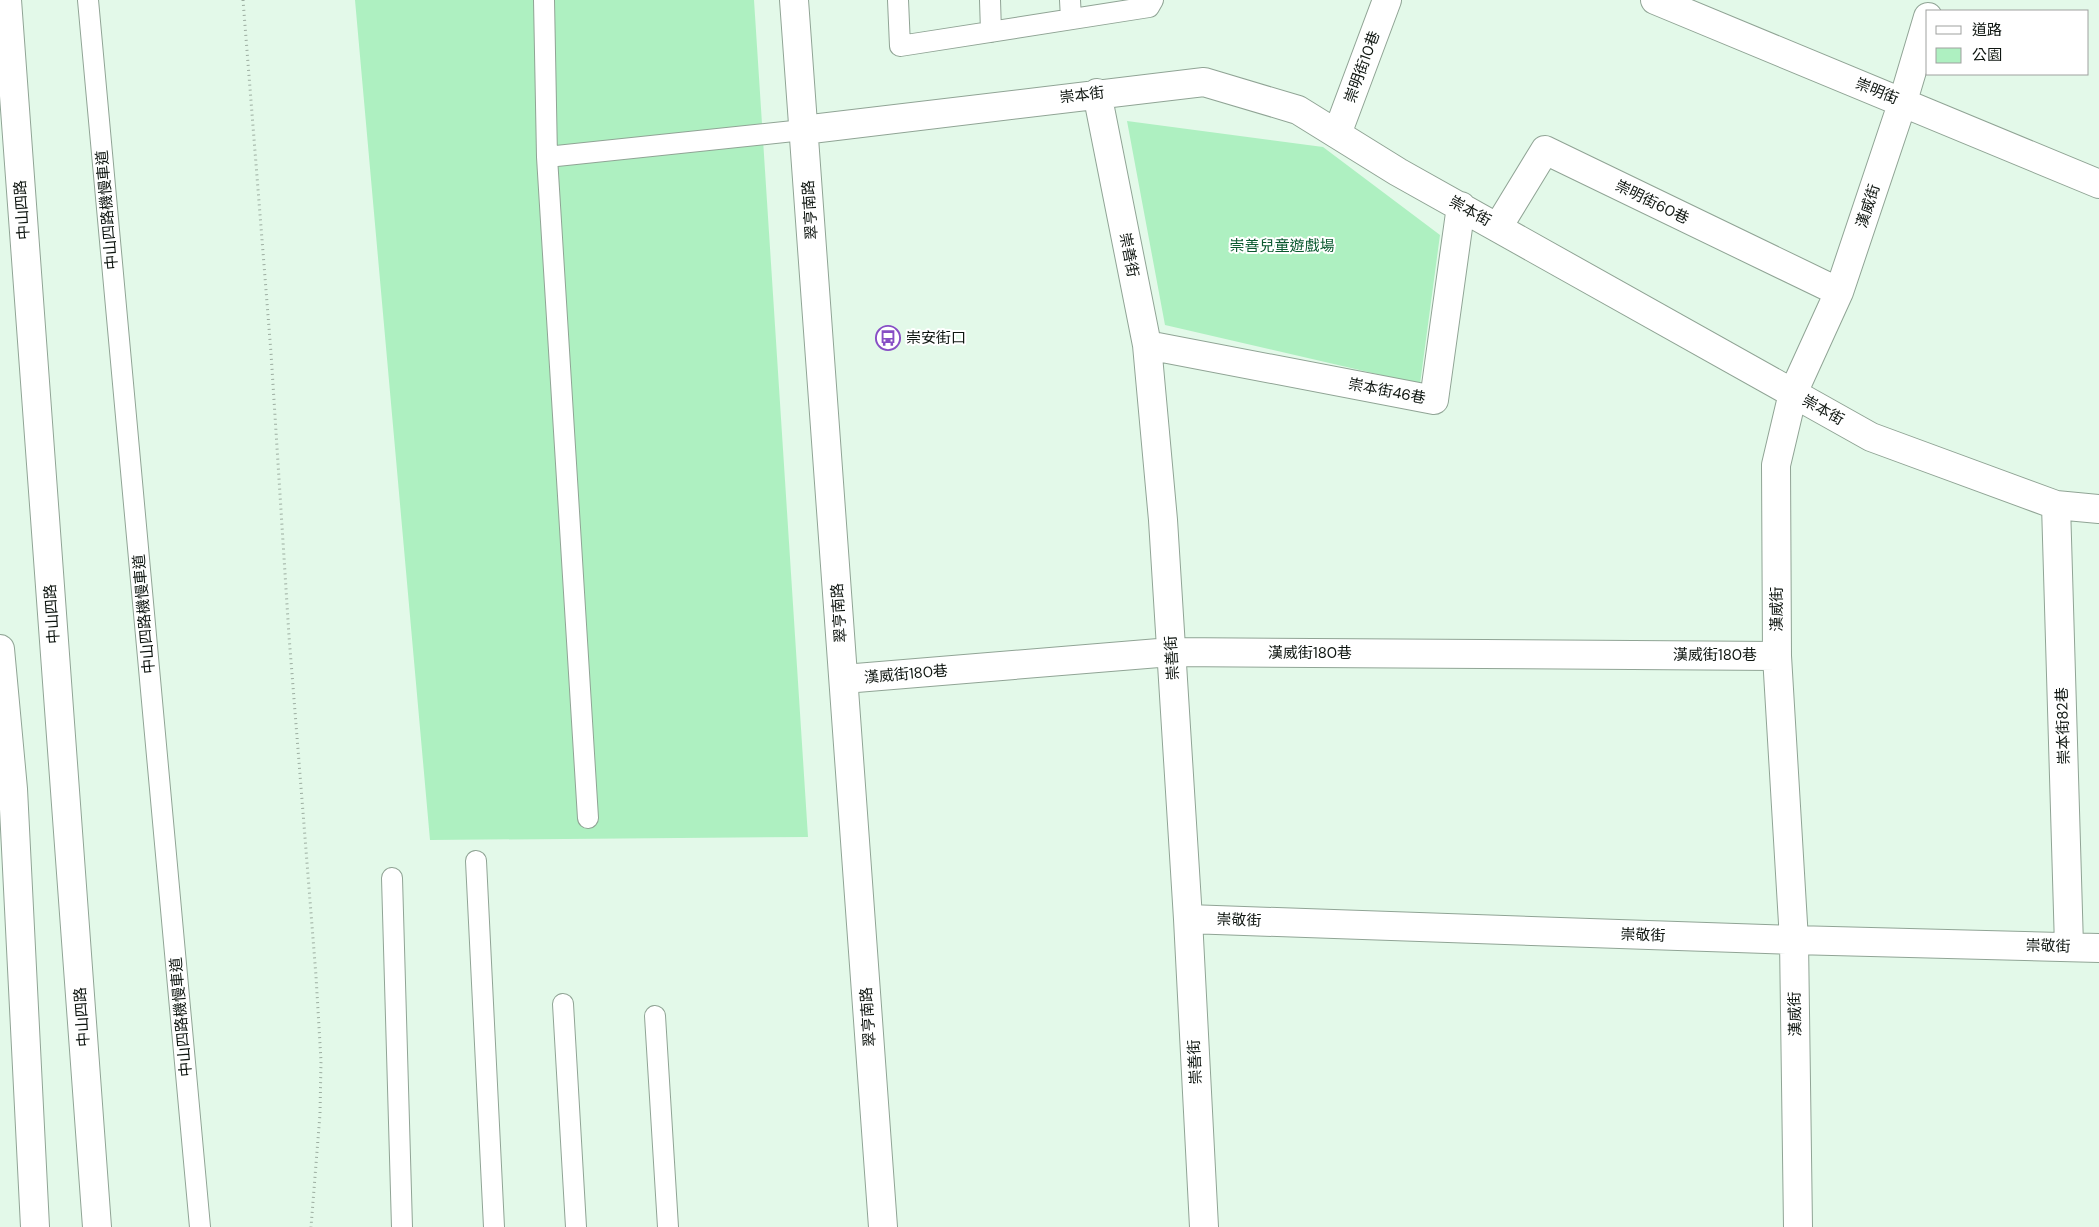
<svg xmlns="http://www.w3.org/2000/svg" width="2099" height="1227" viewBox="0 0 2099 1227" font-family="'DM Sans','Noto Sans TC',sans-serif">
<style>
.green{fill:#aef0c1}
.lines{fill:none;stroke-linecap:round;stroke-linejoin:round}
.service-casing{stroke:#90a495;stroke-width:22}
.minor-casing{stroke:#90a495;stroke-width:30}
.primary-casing{stroke:#90a495;stroke-width:30}
.path{stroke:#9cada0;stroke-width:3;stroke-dasharray:1 4;stroke-linecap:butt}
.service{stroke:#fff;stroke-width:20}
.minor{stroke:#fff;stroke-width:28}
.primary{stroke:#fff;stroke-width:28}
.labels{text-anchor:middle;dominant-baseline:central;stroke-width:4;stroke-linejoin:round;paint-order:stroke}
.street-label{font-size:15px;fill:#0e1510;stroke:#fff}
.park-label{font-size:15px;fill:#0a592f;stroke:#fff}
.poi-label{font-size:15px;fill:#0e1510;stroke:#fff;text-anchor:start}
</style>
<rect width="100%" height="100%" fill="#e3f9e9"/>
<path class="green" d="M355 0H754L808 837 430 840Z
M1127 121 1323 147 1440 235 1420 384 1165 325Z"/>
<g class="lines">
<defs>
<path id="service" d="M88 0 200 1227
M544 0 547 157 588 818
M898 0 900 46 1149 7 1153 0
M990 0 991 32
M1070 0 1071 19
M547 157 803 130
M476 861 494 1227
M392 878 402 1227
M563 1004 576 1227
M655 1016 668 1227"/>
<path id="minor" d="M794 0 883 1227
M1655 0 2099 184
M1097 93 1147 345 1163 520 1188 919 1204 1227
M803 130 1204 82 1298 110 1398 172 1871 437 2056 505 2099 509
M1337 134 1387 0
M1498 227 1545 150 1839 292
M1147 345 1434 400 1461 206
M2056 505 2069 946
M844 679 1171 652 1777 656
M1188 919 1794 940 2099 948
M1798 1227 1794 940 1777 656 1776 465 1793 393 1839 292 1903 101 1928 17"/>
<path id="primary" d="M7 0 97 1227
M0 649 13 789 35 1227"/>
</defs>
<use href="#service" class="service-casing"/>
<use href="#minor" class="minor-casing"/>
<use href="#primary" class="primary-casing"/>
<path class="path" d="M243 0 271 353 289 636 316 976 321 1061 320 1114 311 1227"/>
<use href="#service" class="service"/>
<use href="#minor" class="minor"/>
<use href="#primary" class="primary"/>
</g>
<defs>
<symbol id="bus-ring" viewBox="-11 -11 22 22"><circle r="9.5" fill="#fff" stroke="#874ec5" stroke-width="1.5"/><path d="M-5-6H5V4H4V6H2V4H-2V6H-4V4H-5ZM-3.5-4V0h7V-4ZM-3.5 1.2v1.5H-2V1.2ZM2 1.2v1.5H3.5V1.2Z" fill="#874ec5"/></symbol>
</defs>
<g fill-rule="evenodd">
<use href="#bus-ring" x="874" y="324" width="28" height="28"/>
</g>
<g class="labels">
<g class="street-label">
<text transform="translate(1362 67) rotate(-70)">崇明街10巷</text>
<text transform="translate(1877 91) rotate(22)">崇明街</text>
<text transform="translate(1082 95) rotate(-7)">崇本街</text>
<text transform="translate(1652 202) rotate(26)">崇明街60巷</text>
<text transform="translate(1868 206) rotate(-72)">漢威街</text>
<text transform="translate(22 210) rotate(-94)">中山四路</text>
<text transform="translate(107 210) rotate(-95)">中山四路機慢車道</text>
<text transform="translate(810 210) rotate(-94)">翠亨南路</text>
<text transform="translate(1470 211) rotate(29)">崇本街</text>
<text transform="translate(1129 255) rotate(79)">崇善街</text>
<text transform="translate(1387 391) rotate(11)">崇本街46巷</text>
<text transform="translate(1823 410) rotate(29)">崇本街</text>
<text transform="translate(1777 609) rotate(-90)">漢威街</text>
<text transform="translate(839 613) rotate(-94)">翠亨南路</text>
<text transform="translate(52 614) rotate(-94)">中山四路</text>
<text transform="translate(144 614) rotate(-95)">中山四路機慢車道</text>
<text x="1310" y="653">漢威街180巷</text>
<text x="1715" y="655">漢威街180巷</text>
<text transform="translate(1172 658) rotate(-94)">崇善街</text>
<text transform="translate(906 674) rotate(-5)">漢威街180巷</text>
<text transform="translate(2063 726) rotate(-92)">崇本街82巷</text>
<text transform="translate(1239 920) rotate(2)">崇敬街</text>
<text transform="translate(1643 935) rotate(2)">崇敬街</text>
<text transform="translate(2048 946) rotate(1)">崇敬街</text>
<text transform="translate(1795 1014) rotate(-91)">漢威街</text>
<text transform="translate(82 1017) rotate(-94)">中山四路</text>
<text transform="translate(181 1017) rotate(-95)">中山四路機慢車道</text>
<text transform="translate(868 1017) rotate(-94)">翠亨南路</text>
<text transform="translate(1195 1062) rotate(-93)">崇善街</text>
</g>
<g class="park-label">
<text x="1282" y="246">崇善兒童遊戲場</text>
</g>
<g class="poi-label">
<text x="906" y="338">崇安街口</text>
</g>
</g>
<rect x="1926" y="10" width="162" height="65" fill="#ffffff" stroke="#9fa19f"/>
<rect x="1936" y="26" width="25" height="8" fill="#ffffff" stroke="#9fa19f"/>
<text x="1972" y="35" font-size="15" fill="#0e1510">道路</text>
<rect x="1936" y="48" width="25" height="15" fill="#aef0c1" stroke="#9fa19f"/>
<text x="1972" y="60" font-size="15" fill="#0e1510">公園</text>
</svg>
